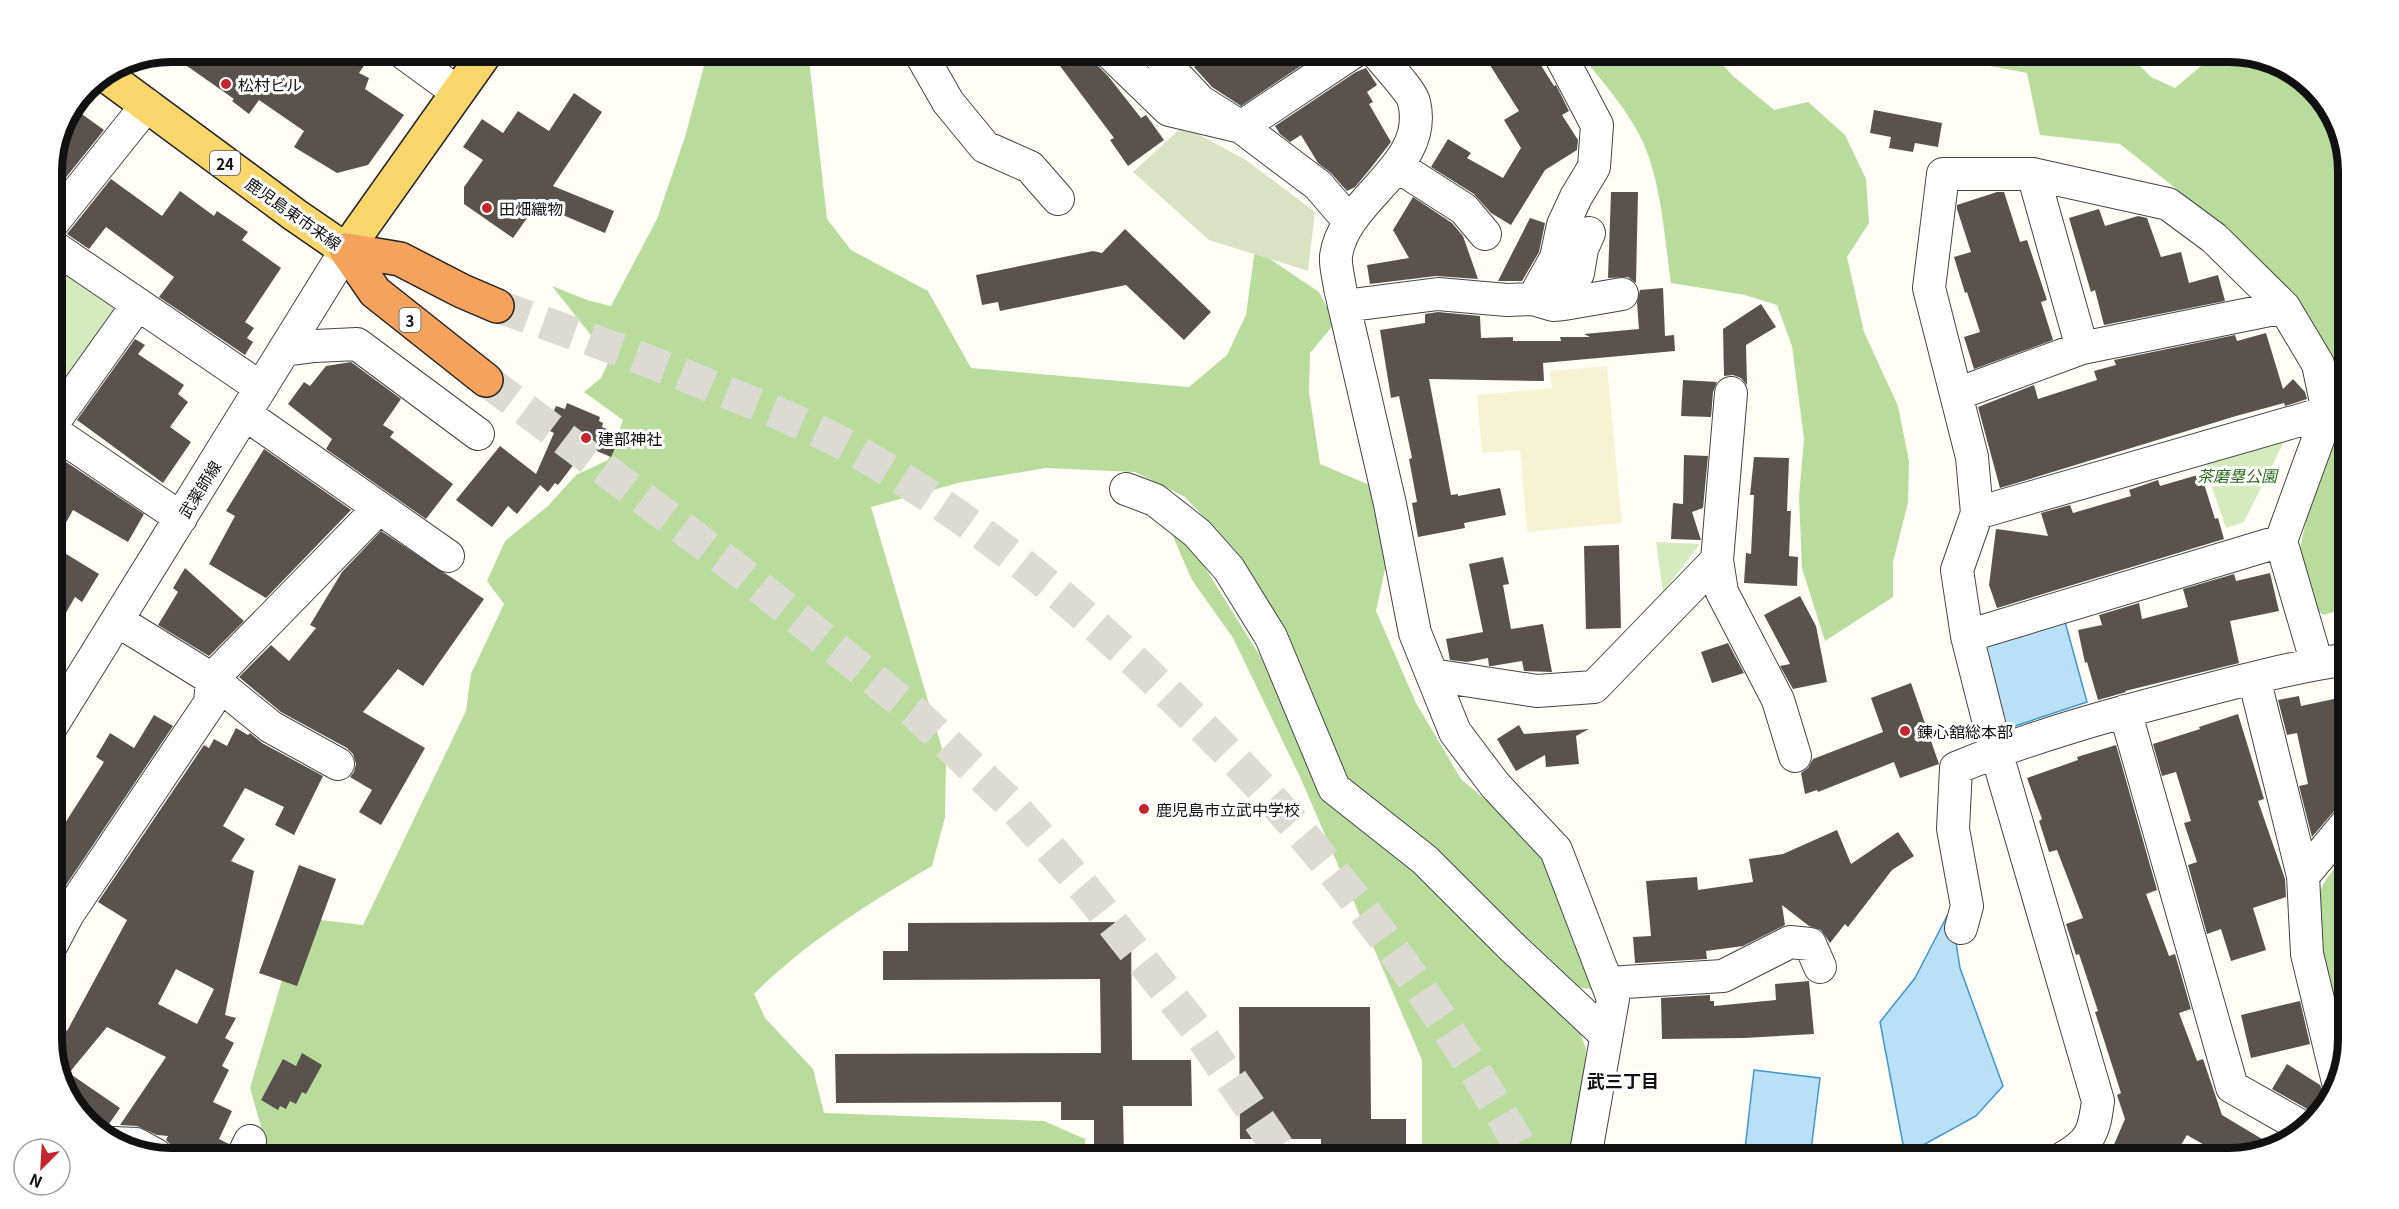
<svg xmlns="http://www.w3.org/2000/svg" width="2399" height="1209" viewBox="0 0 2399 1209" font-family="Georgia,'Noto Sans JP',serif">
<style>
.farmland{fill:#f6f3d4}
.green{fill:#d5ebbd}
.forest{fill:#b9dc9c}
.cemetery{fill:#d9e3c4}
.water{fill:#b9e0f7;stroke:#3f96cf;stroke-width:1.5}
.building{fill:#5a524d;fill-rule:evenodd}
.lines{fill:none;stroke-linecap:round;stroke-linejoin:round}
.highway-tunnel{stroke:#dbdad3;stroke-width:33;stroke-dasharray:33 16;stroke-linecap:butt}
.minor-casing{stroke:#444;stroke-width:34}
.major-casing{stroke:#222;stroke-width:36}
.highway-casing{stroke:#222;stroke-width:36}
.minor{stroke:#fff;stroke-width:32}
.major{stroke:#f9d66b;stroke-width:33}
.highway{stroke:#f5a25d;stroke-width:33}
.poi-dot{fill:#c4262e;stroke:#fff;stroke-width:2}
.labels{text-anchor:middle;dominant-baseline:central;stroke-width:6;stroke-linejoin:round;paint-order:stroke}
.shield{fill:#fff;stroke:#585858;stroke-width:1.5}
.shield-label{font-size:15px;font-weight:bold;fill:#111}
.poi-label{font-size:16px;fill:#111;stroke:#fff;text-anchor:start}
.street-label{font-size:16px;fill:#111;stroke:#fff}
.park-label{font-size:16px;font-style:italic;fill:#2f6b1f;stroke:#fff}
.neighbourhood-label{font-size:18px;font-weight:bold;fill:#111;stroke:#fff}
.rim{fill:none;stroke:#111;stroke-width:8}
</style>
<rect width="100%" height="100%" fill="#fffdf5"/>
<path class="farmland" d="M1607 366 1622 523 1527 532 1520 450 1482 453 1477 395 1552 388 1550 371Z"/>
<path class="green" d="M51 254 123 307 51 403Z
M2291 428 2244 522 2226 528 2201 456Z
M1656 542 1700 544 1663 592Z"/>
<path class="forest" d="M708 51H808L827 219 851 250 928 291 971 368 1189 387 1227 355 1246 315 1255 249 1319 292 1335 323 1310 353 1309 392 1320 464 1372 486 1387 560 1376 611 1416 703 1461 779 1537 844 1596 990 1572 986 1336 780 1285 635 1235 550 1185 497 1135 472 1046 468 962 482 871 507 946 762 945 817 932 866C869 903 806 942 754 994L765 1018 813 1069 824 1113 1044 1121 1085 1139 1086 1158H264L265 1140 250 1088 293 943 312 919 363 925 466 711 471 674 504 604 487 581 505 541 548 506 576 475 608 460 623 420 584 392 601 378 610 359 552 286 587 300 611 306 657 219 685 137Z
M1578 51H1710L1733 76 1774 110 1808 102 1845 135 1866 179 1869 223 1847 257 1864 332 1898 406 1909 461 1908 503 1893 562V597L1825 641 1802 568 1799 497 1804 439 1792 346 1777 305 1745 295 1671 283C1664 236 1662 182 1641 138 1625 106 1600 79 1578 51Z
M1963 51H2125L2151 77 2175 88 2219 51H2229L2281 63 2328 104 2348 163V608L2323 615 2307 601 2298 558 2336 382 2213 218 2120 144 2040 135 2027 73 1990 66Z
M1164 516 1184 534 1288 701 1331 795 1568 999 1586 1049 1581 1126 1571 1158H1422V1060L1301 779 1233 638 1192 580Z
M2348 854V1039L2345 1051C2336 1015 2307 920 2322 887 2327 876 2340 862 2348 854Z"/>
<path class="cemetery" d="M1183 126 1246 160 1315 212 1308 271 1209 240 1133 172Z"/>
<path class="water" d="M2064 618 2087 702 2006 729 1983 654 1988 643Z
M1947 916 1955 936 1960 968 2003 1086 1976 1116 1905 1155 1880 1022 1915 978Z
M1754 1070 1820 1078 1810 1158H1744Z"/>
<path class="building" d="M222 51 238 62 245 51H374L359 73 369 78 365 89 404 115 368 165 337 173 294 147 304 131 259 100 249 114 232 101 234 99 167 52Z
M1080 51H1089L1095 63 1108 76 1141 118 1146 115 1164 140 1128 166 1110 140 1114 138 1060 66Z
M1219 51H1323L1241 106 1212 87 1194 67Z
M1481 51H1532L1554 86 1556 85 1569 111 1562 115 1578 140 1577 150 1545 170 1511 225 1491 213 1474 194 1431 167 1448 139 1471 153 1467 158 1503 178 1521 148 1504 120 1519 111Z
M1366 68 1377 85 1367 92 1373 102 1369 104 1391 142 1370 169 1355 187 1347 191 1331 173 1318 163 1301 135 1290 142 1280 134 1275 126 1356 72Z
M574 93 602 112 553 186 614 211 605 233 537 204 513 238 464 204V187L483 160 463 147 482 119 503 133 518 111 549 131Z
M1874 110 1942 123 1938 147 1915 143 1913 152 1889 148 1891 137 1870 133Z
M79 112 104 130 51 196V163L60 124 68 128Z
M111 179 162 216 180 191 214 216 217 211 248 232 242 240 281 268 245 322 254 328 247 338 253 342 245 355 159 297 174 277 106 227 89 249 67 234Z
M1611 192H1638L1636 283 1628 277 1608 278Z
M1997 192H2004L2020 242 2027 240 2047 300 2041 302 2053 340 1974 369 1964 337 1980 332 1967 292 1965 293 1954 257 1971 252 1957 209V205Z
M1413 197 1452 223 1463 236 1478 279 1436 276 1370 284 1367 265 1409 258 1393 230Z
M2099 209 2105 226 2138 216 2147 218 2161 257 2181 252 2189 283 2218 275 2225 301 2104 325 2095 290 2091 292 2069 218Z
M1530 218 1545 223 1539 252 1522 281H1498Z
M1125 229 1211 312 1184 340 1126 285 1000 311 998 302 982 305 976 275 1093 251 1102 253Z
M1663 288 1665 336 1674 335 1675 351 1543 363 1544 381 1429 379 1451 495 1458 494V496L1500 488 1506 515 1464 523 1465 528 1418 537 1412 503 1417 502 1409 459 1412 458 1399 396 1391 398 1380 330 1425 323V314L1438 312 1480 316 1481 338 1513 337V341H1561L1560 337H1590L1584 334 1639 329 1637 303 1640 290Z
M1761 304 1776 327 1746 345 1747 385 1741 378 1733 375 1724 376 1723 329Z
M2266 333 2283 389 2293 379 2305 392 2307 399 2285 406 2284 403 2236 416 2000 488 1978 407 2034 385 2038 399 2097 380 2094 371 2116 365 2114 360 2235 335 2237 341Z
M135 339 145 345 138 354 184 385 178 394 188 402 170 427 191 442 163 483 77 420Z
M351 362 401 399 383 425 394 432 390 437 453 484 426 519 326 449 332 439 288 404 304 382 310 386 326 366Z
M1683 380 1717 382 1713 392 1711 417 1681 416Z
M567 403 600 417 599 421 603 423 602 427 621 435 611 457 592 449 590 452 586 450 584 455 579 453 574 464 558 485 555 483 548 492 540 485 517 514 508 506 492 527 456 500 500 446 536 474 554 433 546 429 556 406 565 409Z
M264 449 351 510 266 598 209 564 235 516 226 511Z
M51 452 144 514 128 542 73 510 53 546 99 574 82 602 75 597 51 639Z
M1684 455 1708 456 1703 508 1692 512 1701 540 1671 539 1673 503 1683 504Z
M1754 457 1789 458 1787 511H1791L1789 556 1798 557 1797 586 1744 583 1746 553 1751 554 1754 495H1750Z
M2201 474 2215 519 2218 518 2224 539 1997 608 1989 585 1996 529 2048 536 2041 513 2070 505 2073 513 2131 496 2129 490 2158 480 2160 486Z
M381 531 484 599 423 686 398 669 363 712 425 748 381 825 359 812 372 790 350 777 354 772 356 764 353 754 347 748 281 712 239 677 271 645 289 661 316 628 310 625 342 572Z
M1619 545 1621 628 1586 629 1584 546Z
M1503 557 1509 584 1503 585 1511 629 1543 624 1552 672 1524 671 1522 661 1492 666H1489L1488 658 1467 662 1450 660 1446 639 1483 632 1469 564Z
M185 568 244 621 209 656 158 625 178 592 173 588Z
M2270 573 2279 611 2230 621 2239 663 2125 691 2126 692 2098 700 2087 662 2085 663 2078 630 2102 625 2099 615 2139 603 2142 619 2188 607 2183 589 2234 574 2236 581Z
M1800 596 1816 626 1827 682 1793 689 1780 666 1790 664 1764 615Z
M1728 643 1744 673 1712 683 1701 652Z
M1911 683 1939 764 1900 778 1894 762 1818 792 1817 790 1805 794 1801 773 1808 768 1813 759 1883 732 1871 698Z
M2299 696 2301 706 2348 696V804L2341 805 2335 810 2312 837 2299 786 2308 784 2297 733 2287 735 2278 700Z
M2238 714 2264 799 2258 801 2285 879 2286 897 2253 908 2266 950 2231 961 2221 929 2207 934 2188 865 2197 862 2184 823 2191 821 2176 772 2162 776 2153 744 2200 729 2199 727Z
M154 715 173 726 64 888 51 884V845L104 762 96 757 110 733 134 748Z
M1519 725 1524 734 1589 729 1576 736 1579 764 1546 767 1545 755 1516 771 1497 739Z
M236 728 248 735 250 733 262 743 323 776 294 835 275 825 284 807 245 788 223 826 245 839 231 861 254 871 225 1015 236 1018 225 1038 234 1043 222 1066 229 1070 213 1102 232 1111 219 1139 229 1144 224 1158H186L173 1152 171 1145 166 1140 168 1136 157 1135 137 1126 120 1125 166 1057 107 1027 69 1073 120 1108 107 1127 103 1130 100 1127 99 1129 71 1105 51 1047V1017L67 1031 127 920 98 902 204 745 209 748 214 739 227 746ZM176 969 214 989 197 1024 158 1004Z
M2116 745 2157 890 2146 894 2169 956 2175 954 2191 1009 2179 1013 2197 1061 2203 1059 2222 1115 2272 1145 2227 1158 2187 1135 2173 1158H2126L2112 1149 2125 1119 2117 1095 2121 1093 2095 1012 2098 1011 2079 954 2076 955 2066 924 2083 918 2057 850 2049 852 2039 821 2042 819 2027 778 2078 760 2077 757Z
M1837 830 1851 864 1898 832 1914 856 1892 870 1848 927 1845 924 1830 943 1821 930 1809 926 1782 905 1785 925 1743 946 1706 951 1707 959 1635 963 1633 937 1651 936 1646 881 1697 877 1698 890 1753 882 1749 859 1783 854Z
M299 865 336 879 297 986 259 973Z
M1131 922 1132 1060H1191L1192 1106H1123L1124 1158H1094V1120H1061V1102L836 1103 835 1054 1101 1053 1100 979 883 980V951H908V923Z
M1809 981 1814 1034 1744 1038 1662 1039 1661 998 1710 995V1001H1714V1006L1776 1000 1775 984Z
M2300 1001 2310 1044 2251 1058 2241 1015Z
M1239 1007H1370L1371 1119H1406V1158H1321V1139H1240Z
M302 1053 322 1065 306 1094 302 1092 296 1104 290 1101 286 1109 280 1106 278 1110 261 1100 283 1059 296 1066Z
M2287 1064 2320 1085 2322 1089 2309 1110 2272 1089Z"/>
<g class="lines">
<path class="highway-tunnel" d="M497 306C573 333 649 360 723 391 766 408 809 425 849 447 959 509 1054 585 1145 671 1190 714 1235 758 1276 804 1372 912 1455 1033 1527 1158
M486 380 742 573 913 711 1013 806 1085 889 1195 1027 1285 1158"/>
<defs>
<path id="minor" d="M401 51 457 92
M919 51 948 102 985 147 1030 167 1058 199
M1108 51 1169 110 1241 127 1355 51
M1158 51 1165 64 1200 101 1241 127 1318 185 1349 221
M1375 51C1383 61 1412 92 1414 102 1430 167 1344 197 1336 256 1335 266 1339 279 1340 288L1390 504 1415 633 1455 732 1495 785 1556 850 1613 999 1585 1158
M1397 166 1464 209 1485 234
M2033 174 2082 348
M51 225 147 105
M51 245 261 388
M1533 299 1553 305 1564 304 1622 294
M1564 304 1578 273 1582 249 1589 233
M1344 306 1438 294 1507 300 1533 299 1556 258 1563 225 1576 197 1594 167 1597 125 1558 51
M284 350 315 346 357 344 478 434
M1957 394 2082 348 2284 307
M245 414 448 556
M51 426 138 304
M51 430 181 518
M1126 489 1155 500 1197 533 1229 569 1271 637 1334 788 1425 860 1511 946 1606 1035
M1977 513 2328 412
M1717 560 1722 592 1778 700 1795 756
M1967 636 2281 541
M1432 675 1537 691 1594 687 1717 560 1731 393
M2254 678 2303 876
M2125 711 2232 1087 2304 1128
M51 727 346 250
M338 764 271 727 212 679 379 508
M68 914 210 703 212 679 118 621
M1961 928 1967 906 1953 829 1956 768C2030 737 2109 715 2187 695 2240 681 2293 667 2348 659
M51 946 68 914 52 902
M1608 983 1723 976 1790 942 1810 944 1820 967
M2338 1082 2307 954 2303 876 2348 822
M114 1143 136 1144 156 1155
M242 1158 250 1141
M2063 1158C2091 1142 2094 1132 2098 1101L1996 751 1967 636 1957 570 1977 513 1972 457 1929 288 1943 174H2033L2168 204 2214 238 2284 307 2318 364 2328 412 2281 541 2317 664"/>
<path id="major" d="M104 74 295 215 346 250 487 51"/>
<path id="highway" d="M346 250 375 292 486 380
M346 250 400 259 462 291 497 306"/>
</defs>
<use href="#minor" class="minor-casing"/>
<use href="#major" class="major-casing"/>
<use href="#highway" class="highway-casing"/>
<use href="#minor" class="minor"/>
<use href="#major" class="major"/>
<use href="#highway" class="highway"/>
</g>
<g class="poi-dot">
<circle cx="226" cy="84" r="6"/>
<circle cx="487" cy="208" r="6"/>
<circle cx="586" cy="438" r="6"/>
<circle cx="1905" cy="731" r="6"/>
<circle cx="1144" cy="809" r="6"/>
</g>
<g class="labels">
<g class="shield">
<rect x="210" y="151" width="30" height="24" rx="4.5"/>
<rect x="399.5" y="308" width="21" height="24" rx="4.5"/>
</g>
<g class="shield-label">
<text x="225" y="163">24</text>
<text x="410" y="320">3</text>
</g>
<g class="poi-label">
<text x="238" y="84">松村ビル</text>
<text x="499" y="208">田畑織物</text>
<text x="598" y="438">建部神社</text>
<text x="1917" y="731">錬心舘総本部</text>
<text x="1156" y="809">鹿児島市立武中学校</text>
</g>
<g class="street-label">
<text transform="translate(294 213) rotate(35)">鹿児島東市来線</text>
<text transform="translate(199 489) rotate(-58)">武薬師線</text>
</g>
<g class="park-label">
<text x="2237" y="475">茶磨塁公園</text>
</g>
<g class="neighbourhood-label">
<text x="1623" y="1080">武三丁目</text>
</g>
</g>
<path d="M0 0H2399V1209H0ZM171 62H2229A109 109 0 0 1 2338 171V1039A109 109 0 0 1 2229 1148H171A109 109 0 0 1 62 1039V171A109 109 0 0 1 171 62Z" fill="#fff" fill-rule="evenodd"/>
<path class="rim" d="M171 62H2229A109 109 0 0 1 2338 171V1039A109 109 0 0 1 2229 1148H171A109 109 0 0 1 62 1039V171A109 109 0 0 1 171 62Z"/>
<g transform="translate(42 1167) rotate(204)"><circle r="28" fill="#ffffff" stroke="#a0a0a0" stroke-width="1.5"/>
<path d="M0-4.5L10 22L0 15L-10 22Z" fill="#c4262e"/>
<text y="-9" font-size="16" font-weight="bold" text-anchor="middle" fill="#111111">N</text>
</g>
</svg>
